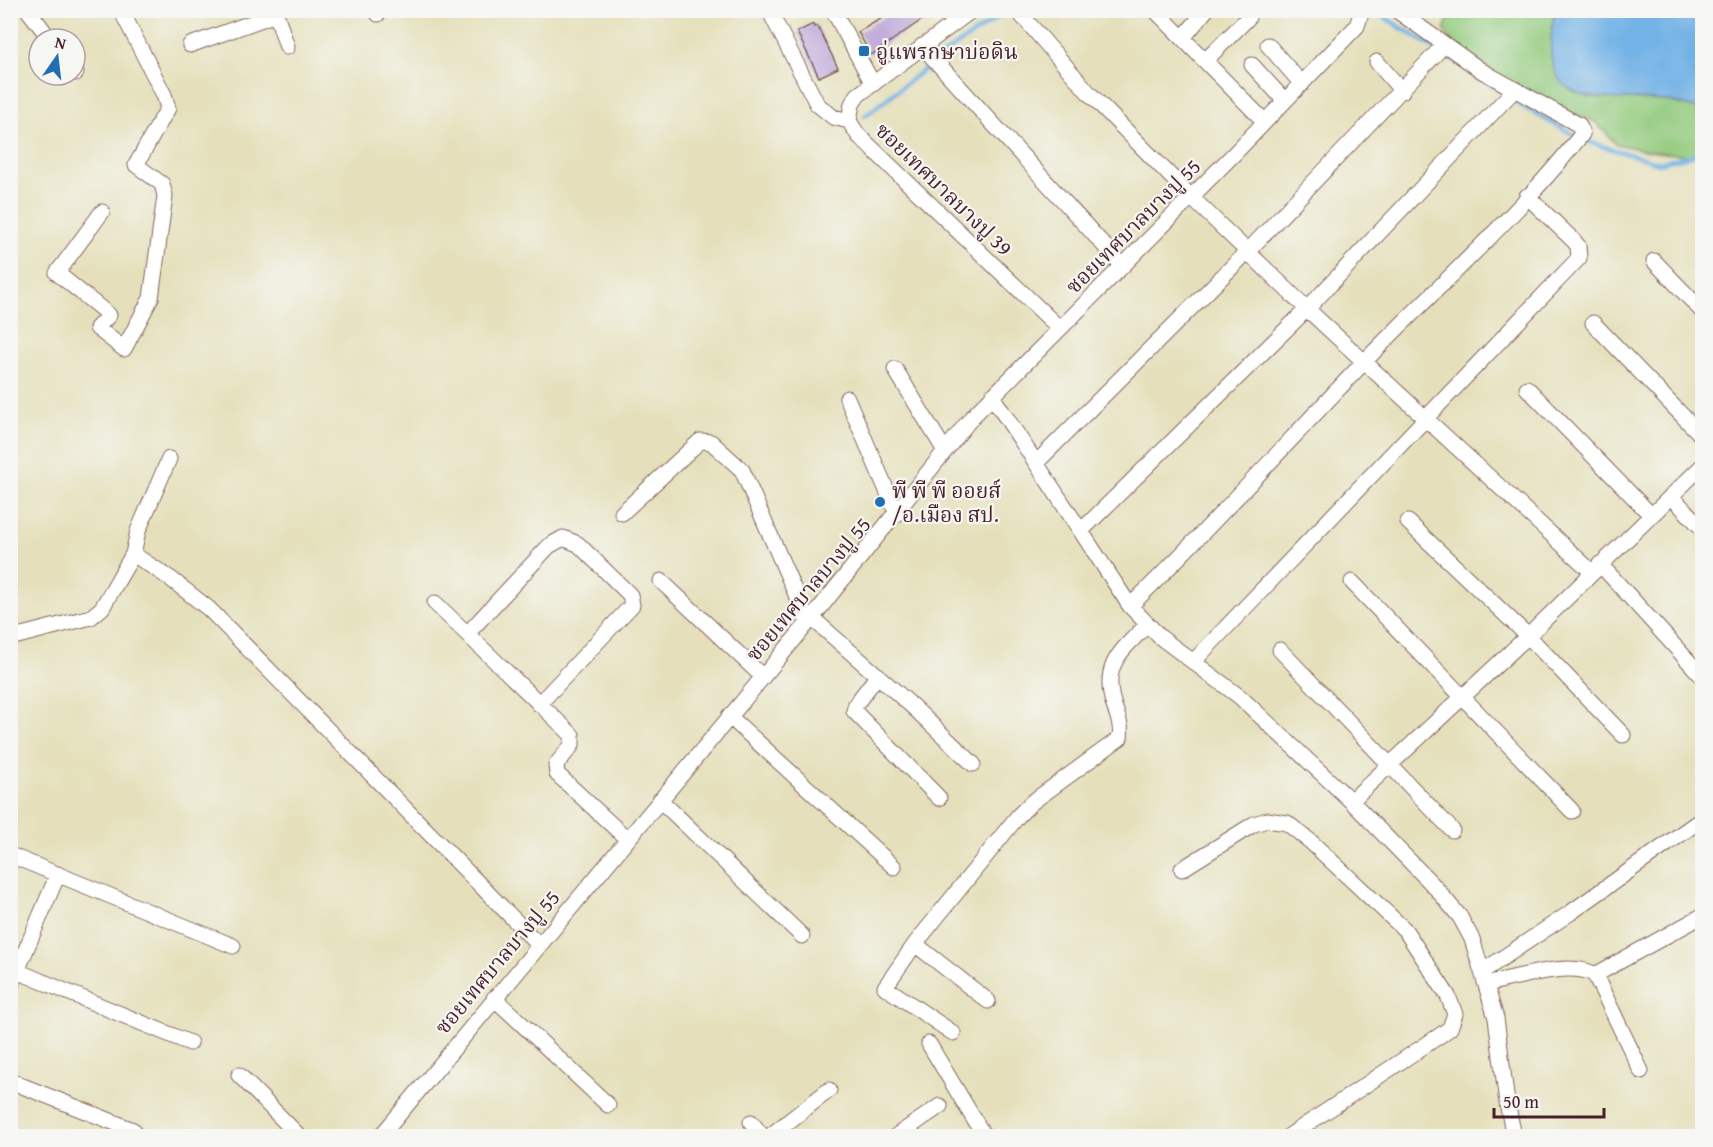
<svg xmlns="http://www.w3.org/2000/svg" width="1713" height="1147" viewBox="0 0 1713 1147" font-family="'Gentium Book Plus','Noto Serif Thai',serif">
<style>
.green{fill:#91c97b;stroke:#6e7453;stroke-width:1.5}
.water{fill:#73b2e6;stroke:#5e6888;stroke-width:1.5}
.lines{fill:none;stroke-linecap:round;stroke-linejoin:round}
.stream{stroke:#73b2e6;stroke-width:4.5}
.building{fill:#baa2d9}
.minor-casing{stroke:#80635d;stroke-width:17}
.minor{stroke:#fff;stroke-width:15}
.poi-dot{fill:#1f6fb2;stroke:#f6f6f2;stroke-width:2}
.labels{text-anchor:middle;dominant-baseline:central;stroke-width:4.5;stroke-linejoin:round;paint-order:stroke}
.poi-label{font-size:21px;fill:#4a1f2b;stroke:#f6f6f2;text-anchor:start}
.street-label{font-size:21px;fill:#4a1f2b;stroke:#f6f6f2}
</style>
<rect width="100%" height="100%" fill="#f6f6f2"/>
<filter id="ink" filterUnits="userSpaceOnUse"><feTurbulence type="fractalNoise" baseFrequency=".0167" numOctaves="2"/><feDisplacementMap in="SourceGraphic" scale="12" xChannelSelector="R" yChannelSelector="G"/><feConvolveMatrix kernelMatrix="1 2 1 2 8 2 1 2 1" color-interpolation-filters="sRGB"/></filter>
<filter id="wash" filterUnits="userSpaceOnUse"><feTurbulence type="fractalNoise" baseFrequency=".008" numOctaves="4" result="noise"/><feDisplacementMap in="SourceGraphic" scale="24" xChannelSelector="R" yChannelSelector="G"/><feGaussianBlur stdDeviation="1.35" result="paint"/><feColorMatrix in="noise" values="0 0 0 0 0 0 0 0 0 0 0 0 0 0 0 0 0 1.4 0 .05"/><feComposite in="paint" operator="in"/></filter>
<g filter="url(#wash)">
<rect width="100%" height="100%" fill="#e5e0bb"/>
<path class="green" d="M1451 11H1557L1587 97 1668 101 1702 110V157L1648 151 1616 144 1596 122 1522 93 1460 56 1444 30Z"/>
<path class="water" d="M1555 11H1702V110C1691 107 1679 103 1667 101 1594 95 1534 113 1555 11Z"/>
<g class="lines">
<path class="stream" d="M1365 11 1379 14 1462 65
M1481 78 1522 106 1585 141 1659 163 1702 153
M865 116 945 53 1009 10"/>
</g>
<g id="blocks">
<path class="building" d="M896 10H936L871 55 858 32Z
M813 24 814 27 817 25 838 68 819 77 797 32Z"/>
</g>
</g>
<g filter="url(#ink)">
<use href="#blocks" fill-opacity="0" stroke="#80635d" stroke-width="1.5"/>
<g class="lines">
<defs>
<path id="minor" d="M28 10 50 39
M275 10 287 47
M377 10 378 14
M769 10 817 104 833 117 849 121
M833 10 873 84
M972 10 858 95 852 104 849 121 858 135 1059 328
M1017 10 1089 93 1191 197 1307 309 1592 572
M1155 10 1265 122
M1183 38 1206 10
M190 45 276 14
M1268 45 1302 84
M922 46 1122 265
M1205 61 1248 18
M1377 62 1402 91
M1252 65 1285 101
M75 72 76 73
M102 212 57 273 109 315 97 328 124 349 151 298 165 196 162 184 136 165 168 108 164 95 121 10
M1654 261 1702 311
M1593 323 1702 436
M895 369 945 451
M1527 388 1650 514
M992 396 1130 606 1160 637 1240 697 1351 801 1435 887 1460 917 1472 939 1496 1018 1507 1103 1514 1136
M847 398 897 514
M1036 463 1248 251 1444 45
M1671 496 1702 528
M622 513 700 441 711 442 742 470 808 622
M1408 522 1528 636 1623 735
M1081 531 1307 309 1515 89
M133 554 171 579 209 609 539 945
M1600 564 1700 674
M661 581 762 676
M1352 582 1572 811
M435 603 572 735V745L556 765 557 774 627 839
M1130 606C1212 527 1287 442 1366 360 1436 288 1521 213 1582 134L1579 125 1482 71 1396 10
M812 618 912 706 973 764
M467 634 549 546 563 538 578 544 630 595 632 605 539 704
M10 638 91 617 102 608 133 554 138 531 169 459
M1280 650 1452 830
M1194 661 1579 258 1578 246 1573 240 1527 196
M878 675 856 704 854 711 939 798
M729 716 894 867
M660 800 802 936
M1351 801 1528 636 1702 466
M10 855 233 946
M1182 869 1254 824 1267 820 1287 823 1311 842 1405 930 1448 996 1455 1014 1450 1028 1442 1034 1289 1136
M58 874 17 971 190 1043
M915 944 988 1001
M10 968 17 971 10 987
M1483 971 1570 913 1702 819
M1595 975 1702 916
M1486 984C1514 979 1572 959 1595 975L1641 1071
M494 998 608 1105
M953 1033 885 987 915 944 1018 816 1031 803 1120 738C1122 727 1118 717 1114 706 1101 666 1120 652 1146 626
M929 1044 984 1136
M239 1075 299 1136
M10 1081 133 1130
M751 1122 762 1136
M381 1136 812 618 972 417 1233 155 1357 26 1362 10
M770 1136 829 1090
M896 1136 940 1106"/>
</defs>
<use href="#minor" class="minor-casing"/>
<use href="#minor" class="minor"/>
</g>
</g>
<g class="poi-dot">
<rect x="858" y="45" width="12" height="12" rx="3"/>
<circle cx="880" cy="502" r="6"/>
</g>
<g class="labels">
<g class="poi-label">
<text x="876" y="51">อู่แพรกษาบ่อดิน</text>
<text x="892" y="490">พี พี พี ออยส์<tspan x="892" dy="24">/อ.เมือง สป.</tspan></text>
</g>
<g class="street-label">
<text transform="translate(944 189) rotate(44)">ซอยเทศบาลบางปู 39</text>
<text transform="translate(1133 226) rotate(-45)">ซอยเทศบาลบางปู 55</text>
<text transform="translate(808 589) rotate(-50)">ซอยเทศบาลบางปู 55</text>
<text transform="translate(497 962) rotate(-50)">ซอยเทศบาลบางปู 55</text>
</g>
</g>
<rect width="1713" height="1147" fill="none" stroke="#f6f6f2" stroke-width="36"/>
<g transform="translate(57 57) rotate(14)"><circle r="28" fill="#f6f6f2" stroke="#b1a0a2" stroke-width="1.5"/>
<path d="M0-4.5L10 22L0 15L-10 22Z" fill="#1f6fb2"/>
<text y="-9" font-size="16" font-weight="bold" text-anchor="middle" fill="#4a1f2b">N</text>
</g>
<path d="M1494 1108v9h110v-9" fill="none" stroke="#4a1f2b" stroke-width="3"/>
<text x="1503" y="1108" font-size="18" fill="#4a1f2b" stroke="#f6f6f2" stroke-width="4.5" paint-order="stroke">50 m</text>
</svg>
